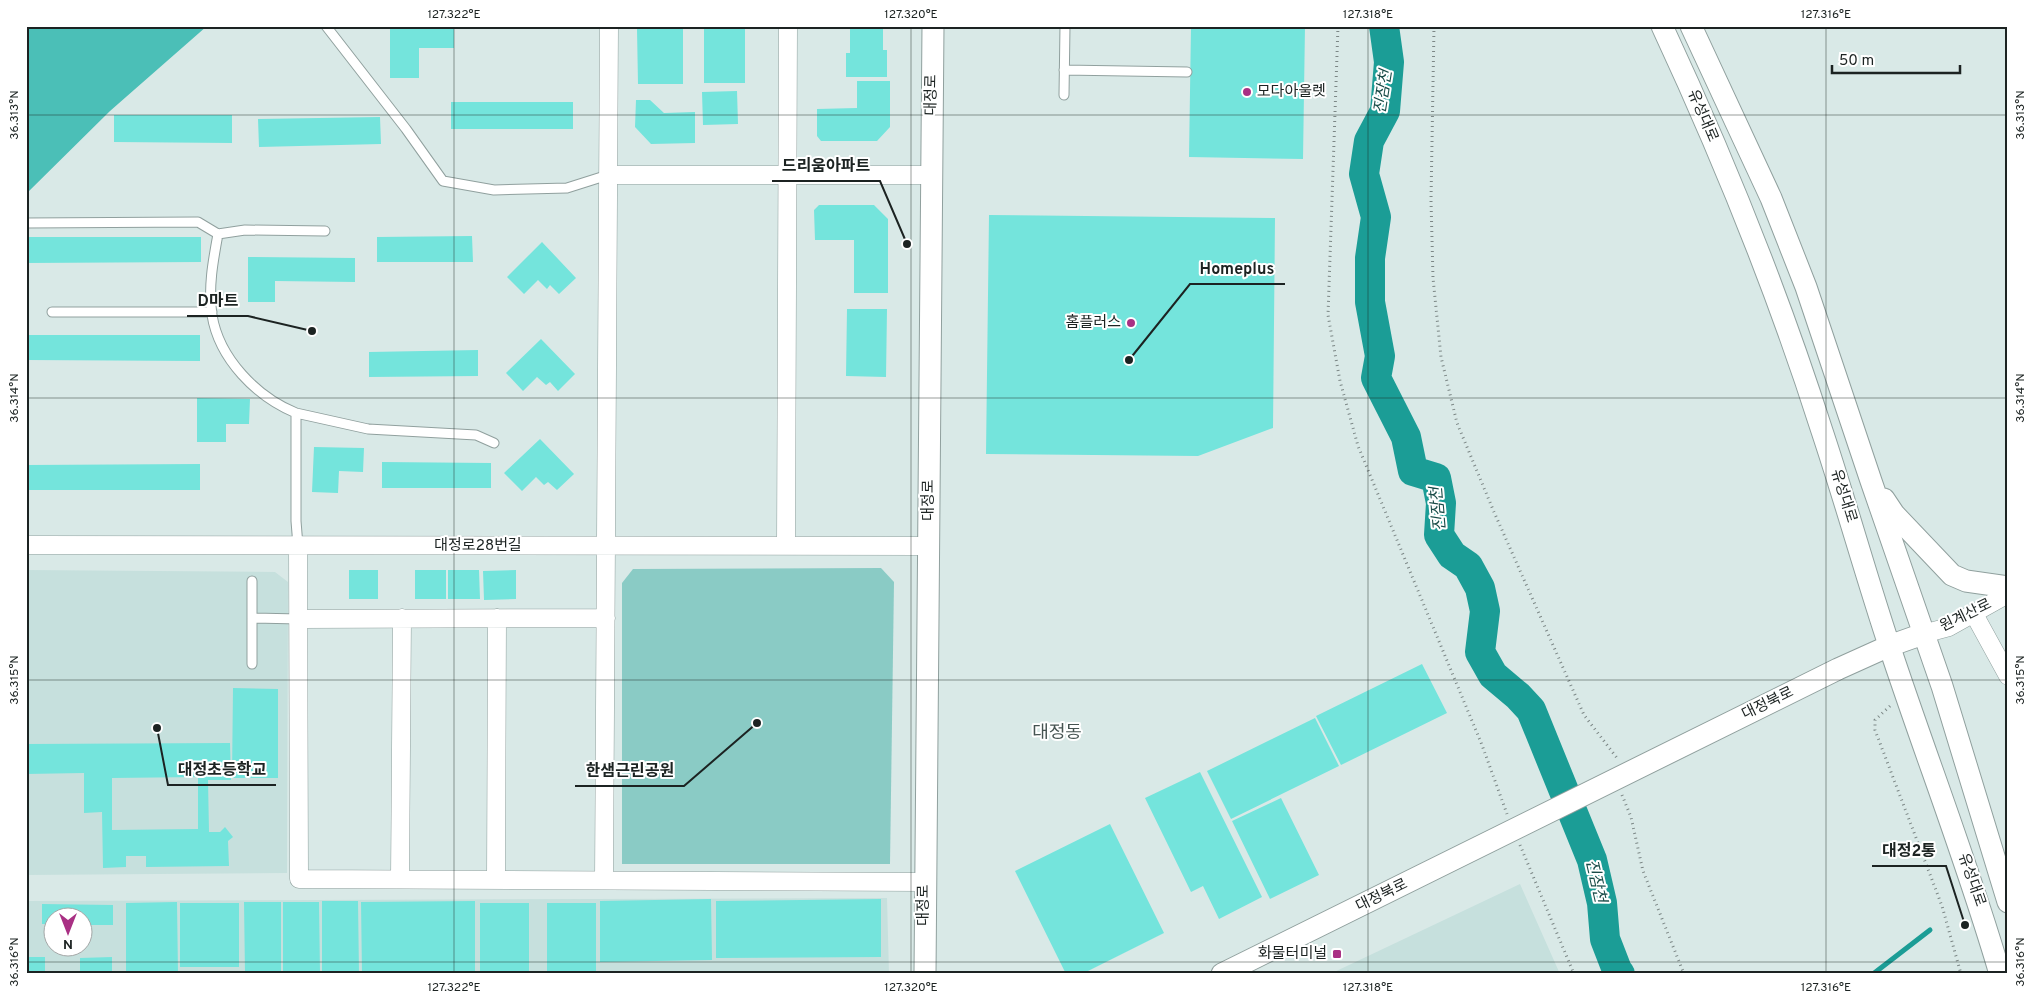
<svg xmlns="http://www.w3.org/2000/svg" width="2034" height="1000" viewBox="0 0 2034 1000" font-family="Overpass,'Noto Sans KR',sans-serif">
<style>
.built{fill:#c6e0dd;fill-rule:evenodd}
.green{fill:#8acbc5}
.forest{fill:#4bbfb7}
.lines{fill:none;stroke-linecap:round;stroke-linejoin:round}
.stream{stroke:#1b9d96;stroke-width:5}
.river{stroke:#1b9d96;stroke-width:30}
.building{fill:#74e4dc;fill-rule:evenodd}
.service-casing{stroke:#90a09e;stroke-width:11}
.minor-casing{stroke:#90a09e;stroke-width:19}
.tertiary-casing{stroke:#90a09e;stroke-width:23}
.path{stroke:#7c8786;stroke-width:3;stroke-dasharray:1 4;stroke-linecap:butt}
.service{stroke:#fff;stroke-width:9}
.minor{stroke:#fff;stroke-width:18}
.tertiary{stroke:#fff;stroke-width:21}
.ticks{fill:none;stroke:#1c2322;stroke-width:1;stroke-opacity:0.45}
.poi-dot{fill:#a93084;stroke:#fff;stroke-width:2}
.labels{text-anchor:middle;dominant-baseline:central;stroke-width:4;stroke-linejoin:round;paint-order:stroke}
.poi-label{font-size:15px;fill:#1c2322;stroke:#fff;text-anchor:end}
.street-label{font-size:15px;fill:#1c2322;stroke:#fff}
.water-label{font-size:16px;font-style:italic;fill:#194c48;stroke:#fff}
.quarter-label{font-size:18px;fill:#455351;stroke:#fff}
.leader{fill:none;stroke:#1c2322;stroke-width:2}
.callout-dot{fill:#1c2322;stroke:#fff;stroke-width:2}
.callout-label{font-size:16px;text-anchor:middle;font-weight:bold;fill:#1c2322;stroke:#fff;stroke-width:4;stroke-linejoin:round;paint-order:stroke}
.neatline{fill:none;stroke:#1c2322;stroke-width:2}
.ticks-label{font-size:12px;text-anchor:middle;fill:#1c2322}
</style>
<rect width="100%" height="100%" fill="#d9e9e7"/>
<path class="built" d="M26 570 275 572 288 582 287 873 26 875Z
M1520 884 1560 974H1330Z
M887 898 889 974H26V901ZM52 918H82V948H52Z"/>
<path class="green" d="M881 568 894 582 890 864H622V583L633 569Z"/>
<path class="forest" d="M26 26H207L110 111 26 194Z"/>
<g class="lines">
<path class="stream" d="M1873 974 1930 930"/>
<path class="river" d="M1384 26 1389 62 1385 111 1369 141 1364 174 1376 217 1370 258V302L1380 356 1376 378 1406 437 1413 471 1436 478 1441 503 1439 535 1452 555 1468 566 1480 588 1485 611 1480 652 1493 675 1518 696 1531 710 1592 860 1602 903 1605 939 1617 970 1620 974"/>
</g>
<path class="building" d="M390 26H454V48H419V78H390Z
M704 26H745V83H704Z
M850 26H883V50H887V77H846V53H850Z
M1191 26H1305L1303 159 1189 157Z
M637 29H683V84H638Z
M857 81H890V127L877 141H821L817 136V109L857 108Z
M737 91 738 124 703 125 702 92Z
M636 100H650L664 113 695 112V143L651 144 635 127Z
M451 102H573V129H451Z
M114 115H232V143L114 142Z
M380 117 381 144 259 147 258 119Z
M819 205H874L888 219V293H854V240H815L814 210Z
M989 215 1275 218 1273 428 1198 456 986 454Z
M472 236 473 262H377V237Z
M26 237H201V262L26 263Z
M542 242 576 278 559 294 550 285 547 289 538 280 524 294 507 277Z
M248 257 355 258V282L275 281V302H248Z
M847 309H887L886 377 846 376Z
M26 335H200V361L26 360Z
M541 339 575 374 558 391 550 382 546 385 537 377 523 391 506 373Z
M478 350V376L369 377V352Z
M197 398 250 399 249 424H226V442H197Z
M540 439 574 474 557 490 548 482 544 485 536 477 522 491 504 473Z
M314 447 364 448 363 472 339 471 338 493 312 492Z
M382 462 491 463V488H382Z
M200 464V490H26V465Z
M349 570H378V599H349Z
M415 570H446V599H415Z
M448 570H479L480 599H448Z
M516 570V599L484 600 483 571Z
M1422 664 1447 713 1341 765 1316 716Z
M233 688 278 689V778H232Z
M1315 718 1339 766 1231 819 1207 771Z
M230 743 231 780H208L209 832H220L225 827 233 837 228 841 229 866 146 867V856H126V867L103 868 102 812 84 813V773L26 774V744ZM198 777V829L112 830V778Z
M1200 772 1262 897 1219 919 1203 886 1191 892 1145 798Z
M1281 798 1319 875 1270 899 1232 821Z
M1110 824 1164 933 1082 974H1066L1015 871Z
M711 899 712 960 600 962V901Z
M881 899V957L716 958V901Z
M322 901H358L359 974H322Z
M475 901V974H362L361 902Z
M177 902 178 974H126V903Z
M244 902H281V974H245Z
M283 902H319L320 974H283Z
M180 903H239V967H180Z
M480 903H529V974H480Z
M547 903H596V974H547Z
M42 904 113 905V925H82V918H52V924H42Z
M26 957H45V974H26Z
M112 957V974H80V958Z"/>
<g class="lines">
<defs>
<path id="service" d="M326 26 406 129 443 181 494 190 567 188 608 175
M1064 70 1187 72
M1064 95 1065 26
M26 223 198 222 218 234 245 230 325 231
M218 234C213 261 208 288 212 315 219 359 257 397 296 413V521L298 546
M52 312H212
M296 413 368 429 476 435 494 443
M252 581V664
M252 618 299 619"/>
<path id="minor" d="M608 175H931
M26 545 929 546
M298 546 299 879 924 882
M786 546 788 26
M1974 614 2008 676
M299 619 606 618
M1923 634 1949 627 2008 594
M400 879 402 618
M496 880 497 618
M604 880 609 26"/>
<path id="tertiary" d="M1662 26C1723 157 1778 293 1822 431 1846 503 1866 576 1890 648 1926 757 1968 864 2000 974
M1691 26 1771 198 1806 287 1871 481 1942 686 2008 902
M1884 499 1894 514 1952 575 1966 581 2008 587
M925 974 933 26
M1222 974 1838 669 1889 646 1923 634"/>
</defs>
<use href="#service" class="service-casing"/>
<use href="#minor" class="minor-casing"/>
<use href="#tertiary" class="tertiary-casing"/>
<path class="path" d="M1338 26 1328 315 1340 381 1358 446 1482 745 1507 814
M1434 26 1431 200 1433 278 1441 357 1457 423 1494 512 1584 715 1617 758
M1890 706 1875 720V730L1942 906 1961 974
M1622 795 1631 817 1643 871 1684 974
M1520 845 1574 974"/>
<use href="#service" class="service"/>
<use href="#minor" class="minor"/>
<use href="#tertiary" class="tertiary"/>
</g>
<path class="ticks" d="M454 26V974M911 26V974M1368 26V974M1826 26V974M26 115H2008M26 398H2008M26 680H2008M26 962H2008"/>
<g class="poi-dot">
<circle cx="1247" cy="92" r="5"/>
<circle cx="1131" cy="323" r="5"/>
<rect x="1332" y="949" width="10" height="10" rx="2.5"/>
</g>
<g class="labels">
<g class="poi-label">
<text x="1257" y="92" text-anchor="start">모다아울렛</text>
<text x="1121" y="323">홈플러스</text>
<text x="1327" y="954">화물터미널</text>
</g>
<g class="street-label">
<text transform="translate(932 95) rotate(-89)">대정로</text>
<text transform="translate(1702 116) rotate(67)">유성대로</text>
<text transform="translate(1843 496) rotate(73)">유성대로</text>
<text transform="translate(929 500) rotate(-90)">대정로</text>
<text x="478" y="546">대정로28번길</text>
<text transform="translate(1966 616) rotate(-26)">원계산로</text>
<text transform="translate(1768 704) rotate(-26)">대정북로</text>
<text transform="translate(1971 880) rotate(71)">유성대로</text>
<text transform="translate(1382 896) rotate(-26)">대정북로</text>
<text transform="translate(924 905) rotate(-90)">대정로</text>
</g>
<g class="water-label">
<text transform="translate(1384 92) rotate(-81)">진잠천</text>
<text transform="translate(1439 509) rotate(-95)">진잠천</text>
<text transform="translate(1595 881) rotate(77)">진잠천</text>
</g>
<g class="quarter-label">
<text x="1057" y="733">대정동</text>
</g>
</g>
<path class="leader" d="M907 244L880 181H772M1129 360L1190 284H1285M312 331L248 316H187M157 728L168 785H276M757 723L684 786H575M1965 925L1946 866H1872"/>
<g class="callout-dot">
<circle cx="907" cy="244" r="5"/>
<circle cx="1129" cy="360" r="5"/>
<circle cx="312" cy="331" r="5"/>
<circle cx="157" cy="728" r="5"/>
<circle cx="757" cy="723" r="5"/>
<circle cx="1965" cy="925" r="5"/>
</g>
<g class="callout-label">
<text x="826" y="171">드리움아파트</text>
<text x="1237" y="274">Homeplus</text>
<text x="218" y="306">D마트</text>
<text x="222" y="775">대정초등학교</text>
<text x="630" y="776">한샘근린공원</text>
<text x="1909" y="856">대정2통</text>
</g>
<rect width="2034" height="1000" fill="none" stroke="#ffffff" stroke-width="55"/>
<g transform="translate(68 932) rotate(180)"><circle r="24" fill="#ffffff" stroke="#a4a7a7"/>
<path d="M0-4L9 19L0 12L-9 19Z" fill="#a93084"/>
<text y="-8" font-size="14" font-weight="bold" text-anchor="middle" fill="#1c2322">N</text>
</g>
<path d="M1832 65v8h128v-8" fill="none" stroke="#1c2322" stroke-width="2.5"/>
<text x="1839" y="65" font-size="15" fill="#1c2322" stroke="#ffffff" stroke-width="4" paint-order="stroke">50 m</text>
<rect x="28" y="28" width="1978" height="944" class="neatline"/>
<g class="ticks-label">
<text x="454" y="18">127.322°E</text>
<text x="911" y="18">127.320°E</text>
<text x="1368" y="18">127.318°E</text>
<text x="1826" y="18">127.316°E</text>
<text transform="translate(2020 115) rotate(-90)" y="4">36.313°N</text>
<text transform="translate(14 115) rotate(-90)" y="4">36.313°N</text>
<text transform="translate(2020 398) rotate(-90)" y="4">36.314°N</text>
<text transform="translate(14 398) rotate(-90)" y="4">36.314°N</text>
<text transform="translate(2020 680) rotate(-90)" y="4">36.315°N</text>
<text transform="translate(14 680) rotate(-90)" y="4">36.315°N</text>
<text transform="translate(2020 962) rotate(-90)" y="4">36.316°N</text>
<text transform="translate(14 962) rotate(-90)" y="4">36.316°N</text>
<text x="454" y="991">127.322°E</text>
<text x="911" y="991">127.320°E</text>
<text x="1368" y="991">127.318°E</text>
<text x="1826" y="991">127.316°E</text>
</g>
</svg>
